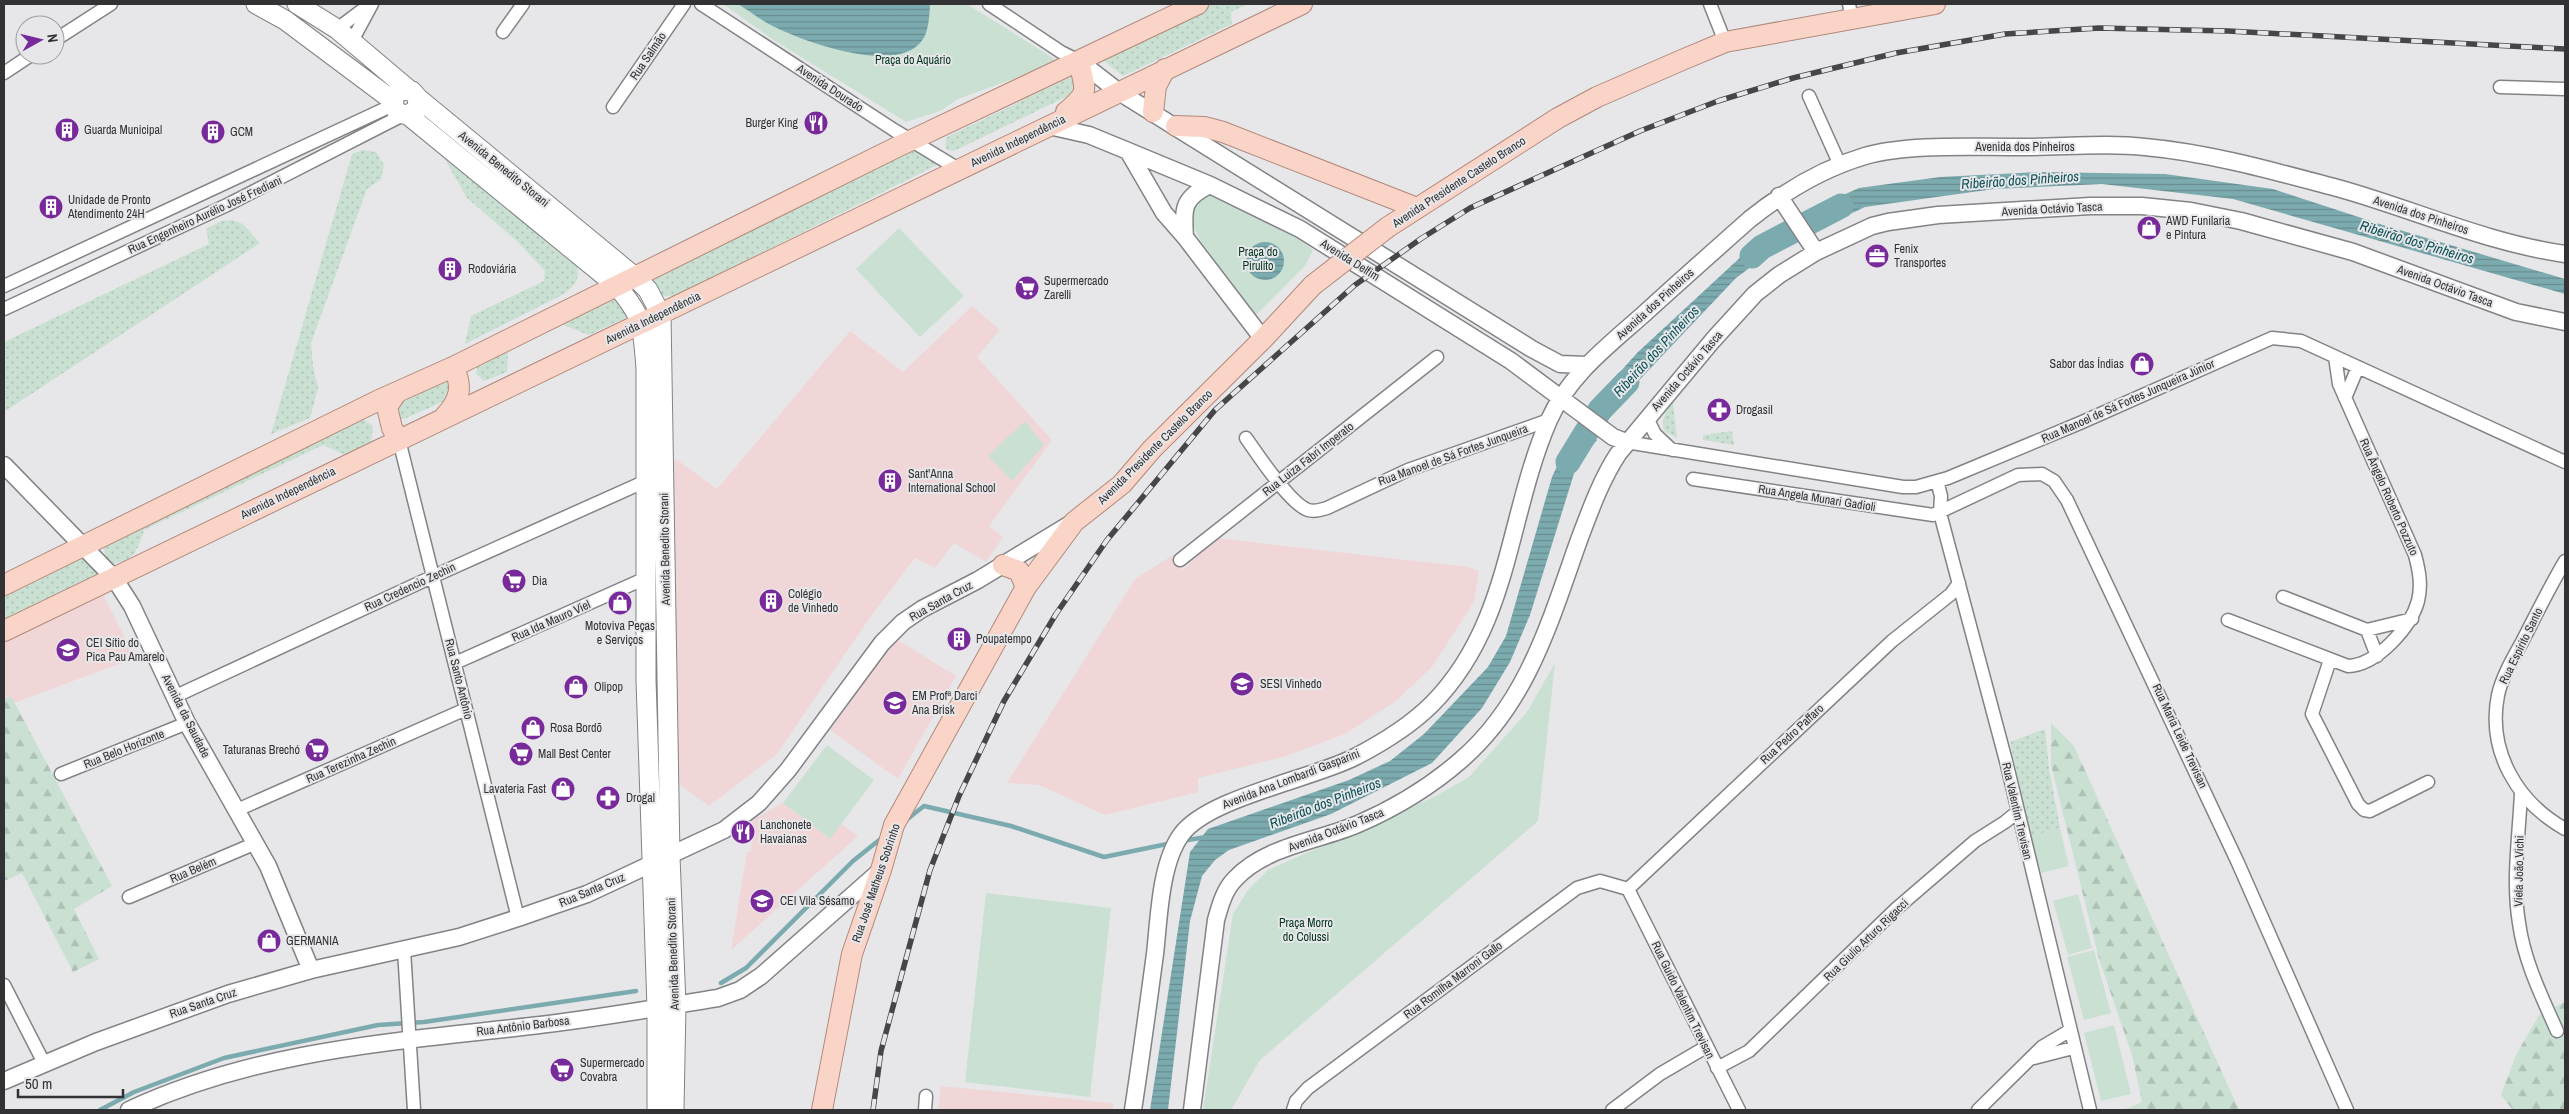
<svg xmlns="http://www.w3.org/2000/svg" width="2569" height="1114" viewBox="0 0 2569 1114" font-family="'Archivo Narrow',sans-serif">
<style>
.education{fill:#f1d6d8}
.grass{fill:url(#grass-dots)}
.forest{fill:url(#forest-firs)}
.park{fill:#cae0d2}
.water{fill:url(#water-rules)}
.lines{fill:none;stroke-linecap:round;stroke-linejoin:round}
.stream{stroke:#7cabaf;stroke-width:4.5}
.river{stroke:#7cabaf;stroke-width:25}
.minor-casing{stroke:#828386;stroke-width:15}
.tertiary-casing{stroke:#828386;stroke-width:19}
.secondary-casing{stroke:#828386;stroke-width:21}
.primary-casing{stroke:#b1897b;stroke-width:22}
.minor{stroke:#fff;stroke-width:12}
.tertiary{stroke:#fff;stroke-width:16}
.secondary{stroke:#fff;stroke-width:19}
.primary{stroke:#f9d4c7;stroke-width:20}
.rail-casing{stroke:#464648;stroke-width:5.5}
.rail{stroke:#e7e7ea;stroke-width:4;stroke-dasharray:11;stroke-linecap:butt}
.primary-bridge-casing{stroke:#b1897b;stroke-width:22;stroke-linecap:butt}
.primary-bridge{stroke:#f9d4c7;stroke-width:20}
.labels{text-anchor:middle;dominant-baseline:central;stroke-width:4;stroke-linejoin:round;paint-order:stroke}
.street-label{font-size:12px;fill:#323234;stroke:#e7e7ea}
.park-label{font-size:12px;fill:#05351f;stroke:#e7e7ea}
.poi-label{font-size:12px;fill:#323234;stroke:#e7e7ea;text-anchor:start}
.water-label{font-size:14px;font-style:italic;fill:#0a5055;stroke:#e7e7ea}
</style>
<defs>
<pattern id="grass-dots" width="8" height="8" patternUnits="userSpaceOnUse" patternTransform="scale(1.25)"><rect width="8" height="8" fill="#cae0d2"/><path d="M2 2h.1M6 6h.1" fill="none" stroke="#aec1b5" stroke-width="1.8" stroke-linecap="round"/></pattern>
<pattern id="forest-firs" width="22" height="20" patternUnits="userSpaceOnUse" patternTransform="scale(1.25)"><rect width="22" height="20" fill="#cae0d2"/><path d="M5 1l3.5 6h-7zM16 11l3.5 6h-7z" fill="#aec1b5"/></pattern>
<pattern id="water-rules" width="6" height="5" patternUnits="userSpaceOnUse" patternTransform="scale(1.25)"><rect width="6" height="5" fill="#7cabaf"/><path d="M0 2.5h6" fill="none" stroke="#668c8f"/></pattern>
</defs>
<rect width="100%" height="100%" fill="#e7e7ea"/>
<path class="education" d="M972 306 1000 330 977 357 1052 440 989 526 1003 537 986 562 954 543 935 568 915 558 871 616 777 754 709 806 673 780 669 469 676 459 717 489 850 331 903 372Z
M1216 538 1468 567 1479 571 1474 602 1432 667 1396 701 1345 734 1283 757 1198 778V792L1105 815 1039 785 1007 783 1135 579 1173 555 1183 570Z
M103 594 135 658 14 703 11 696 4 700V642Z
M896 639 956 676 898 779 830 730Z
M783 803 830 839 841 824 858 836 731 950 747 852H751L752 820Z
M941 1086 1113 1103V1110H938Z"/>
<path class="grass" d="M1210 4H1248L1231 12 1232 24 1123 76 1099 57Z
M1071 77H1075L1076 92 954 151 947 150 945 146 947 137Z
M912 146 939 164 675 296H661L650 276Z
M363 150 376 152 384 165 381 179 367 189 311 343 313 366 318 388 310 418 271 434 352 154Z
M444 158 575 262C582 277 576 285 564 294L465 344 471 316 544 281 545 271 517 241 467 198Z
M232 220 243 224 260 243 4 412V342L209 244 206 229 221 221Z
M609 299 616 300 627 317 589 335 563 325 508 350 507 372 484 381 476 374 478 362Z
M444 378 452 382 449 399 404 419H398L393 405Z
M1673 402 1677 438 1664 431C1661 421 1665 410 1673 402Z
M360 417 373 426 371 442 346 455 323 445 144 530C139 547 134 562 114 563 104 558 102 550 106 540Z
M1732 431 1734 445 1703 440V435Z
M81 555 98 575 4 620V589Z
M2045 729 2049 768 2060 828 2031 836 2010 742Z"/>
<path class="forest" d="M11 696 112 886 74 909 99 959 73 972 22 873 4 881V700Z
M2051 723 2074 746 2239 1110H2124L2142 1102 2132 1055 2099 959 2051 765Z
M2565 1002V1110H2513L2501 1095 2516 1055 2539 1015Z"/>
<path class="park" d="M723 4H967L1056 60 1016 78 958 99 940 111 906 122 772 39Z
M1202 192 1213 194 1294 235 1313 250 1305 266 1254 317 1200 240 1191 221 1194 198Z
M899 228 964 296 920 337 856 269Z
M1025 421 1044 445 1012 481 988 456Z
M1555 663 1538 821 1260 1060 1231 1110H1203L1233 914 1248 890 1268 870 1434 797 1469 777 1527 712Z
M827 745 874 780 830 839 783 803Z
M2060 828 2069 866 2041 873 2031 836Z
M986 893 1111 908 1090 1097 965 1082Z
M2078 894 2092 948 2068 955 2053 901Z
M2094 950 2111 1013 2084 1020 2067 957Z
M2114 1025 2131 1094 2101 1101 2084 1033Z"/>
<path class="water" d="M738 4H929L930 6C929 16 929 30 923 39 901 76 807 43 777 28 763 22 751 12 738 4Z
M2037 172 2165 174 2273 189 2383 225 2565 279V294L2233 199 2102 184 1994 189 1865 207 1816 230 1807 211 1859 188 1940 177Z
M1772 228 1783 243 1736 278 1609 412 1596 399 1637 353Z
M1246 261a19 19 0 1 1 38 0a19 19 0 1 1-38 0Z
M1575 427 1597 440 1577 464 1530 615 1510 662 1482 708 1432 763 1331 814 1229 850 1215 860 1202 876 1190 921 1168 1110H1150L1190 852 1208 829 1349 780 1390 761 1424 734 1488 667 1506 636 1552 477Z"/>
<g class="lines">
<path class="stream" d="M905 821 924 806 1011 826 1104 857 1172 843
M1182 841 1206 837
M721 983 746 968 853 861 883 837
M100 1110 134 1092 224 1058 378 1025 424 1022 636 991"/>
<path class="river" d="M1752 256 1762 247 1841 206
M1568 462 1600 410 1627 382"/>
<defs>
<path id="minor" d="M701 4 894 130 960 170
M989 4 1061 52 1079 61
M1710 4 1725 42
M1849 4 1852 20
M337 29 369 5
M503 32 523 4
M55 40 111 4
M351 43 372 4
M4 73 31 55
M2500 87 2565 89
M1809 96 1840 165
M613 107 684 4
M4 286 393 105
M4 309 227 205 403 115
M2345 398 2358 367
M1647 418 1655 434 1672 450
M1246 438C1258 455 1290 504 1308 510 1314 512 1321 510 1327 508L1408 470 1549 420
M399 440 518 918
M1626 442 1903 487H1916L1948 478 2080 423 2272 338 2301 341 2565 462
M1693 479 1933 515 2018 475 2042 474 2054 481 2067 500 2238 863 2347 1110
M1937 481 1941 496 1940 513 2006 761 2090 1110
M1180 560 1437 357
M2565 561C2549 588 2536 615 2522 642 2513 658 2502 677 2498 695 2487 751 2517 802 2565 829
M2283 597 2367 630 2377 656
M2228 620 2348 666C2377 665 2411 627 2418 601 2422 585 2419 570 2415 555L2339 384 2335 357
M2367 630 2412 619
M2330 660 2312 714 2358 804 2364 810 2370 811 2428 782
M455 663 646 578
M176 696 434 576 646 481
M61 774 187 723
M2521 793C2519 836 2512 881 2519 923 2524 961 2542 997 2557 1031
M237 810 466 709
M1628 889 1892 641 1951 594 1959 583
M1628 889 1739 1110
M129 897 256 843
M404 950 414 1110
M4 985 45 1065
M2034 1058 2073 1048
M1717 1068 1749 1051 1896 909 1975 841 2005 822 2016 813
M925 1110 926 1096
M1293 1110 1296 1101 1308 1088 1577 888 1600 881 1628 889
M1612 1110 1660 1074 1706 1047
M1978 1110 2042 1047 2069 1031"/>
<path id="tertiary" d="M1079 61 1119 92 1532 349 1560 364 1587 365
M1049 126 1089 135 1128 151 1210 185 1300 229 1511 361 1613 437 1626 442
M1128 151 1164 213 1185 237 1263 339
M1779 196 1816 252
M1185 237C1183 209 1182 198 1210 185
M4 465 114 578 132 606 187 723 268 866 311 970
M4 1081 96 1042 228 994 311 970 459 937 518 918 587 894 724 830 759 803 788 770 882 643 903 622 922 609 978 580 1070 524
M129 1110C258 1050 392 1042 531 1026 594 1019 656 1008 718 998L740 990 761 976 881 870
M1133 1110C1141 1058 1148 1006 1155 954 1159 919 1160 864 1181 835 1207 798 1312 779 1355 757 1382 743 1411 725 1432 704 1511 624 1507 516 1549 420 1569 375 1609 345 1645 313 1680 281 1715 250 1750 219 1785 191 1821 169 1865 156 1906 144 1969 147 2013 147 2055 148 2105 142 2145 147 2211 153 2277 172 2341 189 2415 210 2488 243 2565 254
M1192 1110 1216 920C1220 906 1224 890 1235 879 1265 846 1319 841 1358 824 1395 808 1430 787 1461 760 1528 702 1550 621 1579 540 1590 511 1601 480 1618 454L1713 340 1755 294 1779 275 1816 252 1872 226 1888 222 1938 215 2090 206H2142L2191 211 2241 221 2353 252 2516 312 2565 322"/>
<path id="secondary" d="M256 4 285 20 392 100
M297 4 337 29 408 89
M418 98 417 109 408 115 398 113 393 105 395 94 401 90 412 91 418 98 635 277 648 290 661 315 670 857 676 1005 674 1110
M408 115 617 286C645 320 642 325 646 368V680L657 1008V1110"/>
<path id="primary" d="M1066 112C1091 91 1085 91 1079 61
M1153 112 1156 86 1165 69
M1176 126 1204 127 1223 132 1417 208
M1388 227 1558 118 1597 97 1682 60 1725 42 1935 4
M397 392 387 407 392 428 399 440
M445 416C459 401 464 387 453 367
M1003 565 1019 571 1026 587
M4 585 377 401 453 367 897 147 1198 4
M4 631 1302 4
M822 1110 852 954 881 870 894 825 1026 587 1074 522 1122 484 1152 449 1263 339 1313 285"/>
</defs>
<use href="#minor" class="minor-casing"/>
<use href="#tertiary" class="tertiary-casing"/>
<use href="#secondary" class="secondary-casing"/>
<use href="#primary" class="primary-casing"/>
<use href="#minor" class="minor"/>
<use href="#tertiary" class="tertiary"/>
<use href="#secondary" class="secondary"/>
<use href="#primary" class="primary"/>
<defs>
<path id="rail" d="M873 1110 881 1051 930 870 959 796 1004 701 1056 614 1107 540 1215 410 1355 285 1422 238 1470 208 1640 131 1718 101 1793 78 1896 53 2005 34 2099 28 2228 31 2565 49"/>
</defs>
<use href="#rail" class="rail-casing"/>
<use href="#rail" class="rail"/>
<defs>
<path id="primary-bridge" d="M1313 285 1388 227"/>
</defs>
<use href="#primary-bridge" class="primary-bridge-casing"/>
<use href="#primary-bridge" class="primary-bridge"/>
</g>
<defs>
<symbol id="restaurant-disc" viewBox="-11 -11 22 22"><circle r="9.5" fill="#782a9b" stroke="#e7e7ea"/><path d="M-5-6h1v4h1v-4h1v4h1v-4h1v5L-1.5 .5V6h-2V.5L-5-1ZM5-6V6H3V1.5H1.5Q1.5-4 5-6Z" fill="#fff"/></symbol>
<symbol id="building-disc" viewBox="-11 -11 22 22"><circle r="9.5" fill="#782a9b" stroke="#e7e7ea"/><path d="M-4-6H4V6H1V3H-1V6H-4ZM-2.5-4.3h1.7v1.8h-1.7ZM.8-4.3h1.7v1.8H.8ZM-2.5-1h1.7V.8h-1.7ZM.8-1h1.7V.8H.8Z" fill="#fff"/></symbol>
<symbol id="shop-disc" viewBox="-11 -11 22 22"><circle r="9.5" fill="#782a9b" stroke="#e7e7ea"/><path d="M-5-2.5h2.3a2.7 3.5 0 0 1 5.4 0H5L5.5 6h-11ZM-1.5-2.5h3a1.5 2.3 0 0 0-3 0Z" fill="#fff"/></symbol>
<symbol id="office-disc" viewBox="-11 -11 22 22"><circle r="9.5" fill="#782a9b" stroke="#e7e7ea"/><path d="M-6-3h4V-5.5h4V-3h4V5H-6ZM-1-4.5V-3h2v-1.5ZM-6 0V1H6V0Z" fill="#fff"/></symbol>
<symbol id="supermarket-disc" viewBox="-11 -11 22 22"><circle r="9.5" fill="#782a9b" stroke="#e7e7ea"/><path d="M-6-5.5h2.5l.6 2H6L4.5 2H-2.5L-4.4-4H-6ZM-1.5 3.2a1.3 1.3 0 1 0 .1 0ZM3 3.2a1.3 1.3 0 1 0 .1 0Z" fill="#fff"/></symbol>
<symbol id="pharmacy-disc" viewBox="-11 -11 22 22"><circle r="9.5" fill="#782a9b" stroke="#e7e7ea"/><path d="M-2-6h4v4h4v4h-4v4h-4v-4h-4v-4h4Z" fill="#fff"/></symbol>
<symbol id="school-disc" viewBox="-11 -11 22 22"><circle r="9.5" fill="#782a9b" stroke="#e7e7ea"/><path d="M0-5L7-2L0 1L-7-2ZM-4 1L0 2.5L4 1V4Q0 6-4 4Z" fill="#fff"/></symbol>
</defs>
<g fill-rule="evenodd">
<use href="#restaurant-disc" x="802" y="109" width="28" height="28"/>
<use href="#building-disc" x="53" y="116" width="28" height="28"/>
<use href="#building-disc" x="199" y="118" width="28" height="28"/>
<use href="#building-disc" x="37" y="193" width="28" height="28"/>
<use href="#shop-disc" x="2135" y="214" width="28" height="28"/>
<use href="#office-disc" x="1863" y="242" width="28" height="28"/>
<use href="#building-disc" x="436" y="255" width="28" height="28"/>
<use href="#supermarket-disc" x="1013" y="274" width="28" height="28"/>
<use href="#shop-disc" x="2128" y="350" width="28" height="28"/>
<use href="#pharmacy-disc" x="1705" y="396" width="28" height="28"/>
<use href="#building-disc" x="876" y="467" width="28" height="28"/>
<use href="#supermarket-disc" x="500" y="567" width="28" height="28"/>
<use href="#building-disc" x="757" y="587" width="28" height="28"/>
<use href="#shop-disc" x="606" y="589" width="28" height="28"/>
<use href="#building-disc" x="945" y="625" width="28" height="28"/>
<use href="#school-disc" x="54" y="636" width="28" height="28"/>
<use href="#school-disc" x="1228" y="670" width="28" height="28"/>
<use href="#shop-disc" x="562" y="673" width="28" height="28"/>
<use href="#school-disc" x="881" y="689" width="28" height="28"/>
<use href="#shop-disc" x="519" y="714" width="28" height="28"/>
<use href="#supermarket-disc" x="303" y="736" width="28" height="28"/>
<use href="#supermarket-disc" x="507" y="740" width="28" height="28"/>
<use href="#shop-disc" x="549" y="775" width="28" height="28"/>
<use href="#pharmacy-disc" x="594" y="784" width="28" height="28"/>
<use href="#restaurant-disc" x="729" y="818" width="28" height="28"/>
<use href="#school-disc" x="748" y="887" width="28" height="28"/>
<use href="#shop-disc" x="255" y="927" width="28" height="28"/>
<use href="#supermarket-disc" x="548" y="1056" width="28" height="28"/>
</g>
<g class="labels">
<g class="street-label">
<text transform="translate(648 56) rotate(-56)">Rua Salmão</text>
<text transform="translate(830 88) rotate(33)">Avenida Dourado</text>
<text transform="translate(1018 141) rotate(-26)">Avenida Independência</text>
<text x="2025" y="147">Avenida dos Pinheiros</text>
<text transform="translate(504 169) rotate(39)">Avenida Benedito Storani</text>
<text transform="translate(1459 182) rotate(-33)">Avenida Presidente Castelo Branco</text>
<text transform="translate(2052 209) rotate(-3)">Avenida Octávio Tasca</text>
<text transform="translate(205 215) rotate(-25)">Rua Engenheiro Aurélio José Frediani</text>
<text transform="translate(2421 215) rotate(18)">Avenida dos Pinheiros</text>
<text transform="translate(1350 260) rotate(32)">Avenida Delfim</text>
<text transform="translate(2445 286) rotate(20)">Avenida Octávio Tasca</text>
<text transform="translate(1655 304) rotate(-42)">Avenida dos Pinheiros</text>
<text transform="translate(653 318) rotate(-26)">Avenida Independência</text>
<text transform="translate(1687 371) rotate(-49)">Avenida Octávio Tasca</text>
<text transform="translate(2128 401) rotate(-24)">Rua Manoel de Sá Fortes Junqueira Júnior</text>
<text transform="translate(1155 447) rotate(-45)">Avenida Presidente Castelo Branco</text>
<text transform="translate(1453 455) rotate(-20)">Rua Manoel de Sá Fortes Junqueira</text>
<text transform="translate(1308 459) rotate(-38)">Rua Luiza Fabri Imperato</text>
<text transform="translate(288 493) rotate(-26)">Avenida Independência</text>
<text transform="translate(2389 497) rotate(66)">Rua Ângelo Roberto Pozzuto</text>
<text transform="translate(1817 498) rotate(9)">Rua Angela Munari Gadioli</text>
<text transform="translate(665 549) rotate(-91)">Avenida Benedito Storani</text>
<text transform="translate(410 587) rotate(-25)">Rua Credencio Zechin</text>
<text transform="translate(941 601) rotate(-29)">Rua Santa Cruz</text>
<text transform="translate(551 621) rotate(-24)">Rua Ida Mauro Viel</text>
<text transform="translate(2521 646) rotate(-64)">Rua Espírito Santo</text>
<text transform="translate(459 679) rotate(76)">Rua Santo Antônio</text>
<text transform="translate(186 716) rotate(63)">Avenida da Saudade</text>
<text transform="translate(1792 734) rotate(-43)">Rua Pedro Paffaro</text>
<text transform="translate(2180 736) rotate(65)">Rua Maria Leide Trevisan</text>
<text transform="translate(124 749) rotate(-22)">Rua Belo Horizonte</text>
<text transform="translate(351 760) rotate(-24)">Rua Terezinha Zechin</text>
<text transform="translate(1291 779) rotate(-21)">Avenida Ana Lombardi Gasparini</text>
<text transform="translate(2017 811) rotate(77)">Rua Valentim Trevisan</text>
<text transform="translate(1336 830) rotate(-21)">Avenida Octávio Tasca</text>
<text transform="translate(193 870) rotate(-23)">Rua Belém</text>
<text transform="translate(2519 871) rotate(-89)">Viela João Vichi</text>
<text transform="translate(876 883) rotate(-71)">Rua José Matheus Sobrinho</text>
<text transform="translate(592 890) rotate(-23)">Rua Santa Cruz</text>
<text transform="translate(1866 940) rotate(-44)">Rua Giulio Arturo Rigacci</text>
<text transform="translate(673 954) rotate(-92)">Avenida Benedito Storani</text>
<text transform="translate(1453 980) rotate(-37)">Rua Romilha Marroni Gallo</text>
<text transform="translate(1683 1000) rotate(64)">Rua Guido Valentim Trevisan</text>
<text transform="translate(203 1003) rotate(-19)">Rua Santa Cruz</text>
<text transform="translate(523 1026) rotate(-7)">Rua Antônio Barbosa</text>
</g>
<g class="park-label">
<text x="913" y="60">Praça do Aquário</text>
<text x="1258" y="252">Praça do<tspan x="1258" dy="14">Pirulito</tspan></text>
<text x="1306" y="923">Praça Morro<tspan x="1306" dy="14">do Colussi</tspan></text>
</g>
<g class="poi-label">
<text x="798" y="123" text-anchor="end">Burger King</text>
<text x="84" y="130">Guarda Municipal</text>
<text x="230" y="132">GCM</text>
<text x="68" y="200">Unidade de Pronto<tspan x="68" dy="14">Atendimento 24H</tspan></text>
<text x="2166" y="221">AWD Funilaria<tspan x="2166" dy="14">e Pintura</tspan></text>
<text x="1894" y="249">Fenix<tspan x="1894" dy="14">Transportes</tspan></text>
<text x="468" y="269">Rodoviária</text>
<text x="1044" y="281">Supermercado<tspan x="1044" dy="14">Zarelli</tspan></text>
<text x="2124" y="364" text-anchor="end">Sabor das Índias</text>
<text x="1736" y="410">Drogasil</text>
<text x="908" y="474">Sant'Anna<tspan x="908" dy="14">International School</tspan></text>
<text x="532" y="581">Dia</text>
<text x="788" y="594">Colégio<tspan x="788" dy="14">de Vinhedo</tspan></text>
<text x="620" y="626" text-anchor="middle">Motoviva Peças<tspan x="620" dy="14">e Serviços</tspan></text>
<text x="976" y="639">Poupatempo</text>
<text x="86" y="643">CEI Sítio do<tspan x="86" dy="14">Pica Pau Amarelo</tspan></text>
<text x="1260" y="684">SESI Vinhedo</text>
<text x="594" y="687">Olipop</text>
<text x="912" y="696">EM Profª Darci<tspan x="912" dy="14">Ana Brisk</tspan></text>
<text x="550" y="728">Rosa Bordō</text>
<text x="300" y="750" text-anchor="end">Taturanas Brechó</text>
<text x="538" y="754">Mall Best Center</text>
<text x="546" y="789" text-anchor="end">Lavateria Fast</text>
<text x="626" y="798">Drogal</text>
<text x="760" y="825">Lanchonete<tspan x="760" dy="14">Havaianas</tspan></text>
<text x="780" y="901">CEI Vila Sésamo</text>
<text x="286" y="941">GERMANIA</text>
<text x="580" y="1063">Supermercado<tspan x="580" dy="14">Covabra</tspan></text>
</g>
<g class="water-label">
<text transform="translate(2020 180) rotate(-4)">Ribeirão dos Pinheiros</text>
<text transform="translate(2417 242) rotate(17)">Ribeirão dos Pinheiros</text>
<text transform="translate(1656 351) rotate(-47)">Ribeirão dos Pinheiros</text>
<text transform="translate(1325 803) rotate(-21)">Ribeirão dos Pinheiros</text>
</g>
</g>
<rect width="2569" height="1114" fill="none" stroke="#323234" stroke-width="10"/>
<g transform="translate(40 40) rotate(82)"><circle r="24" fill="#e7e7ea" stroke="#9f9fa1"/>
<path d="M0-4L9 19L0 12L-9 19Z" fill="#782a9b"/>
<text y="-8" font-size="14" font-weight="bold" text-anchor="middle" fill="#323234">N</text>
</g>
<path d="M18 1089v8h105v-8" fill="none" stroke="#323234" stroke-width="2.5"/>
<text x="25" y="1089" font-size="15" fill="#323234" stroke="#e7e7ea" stroke-width="4" paint-order="stroke">50 m</text>
</svg>
